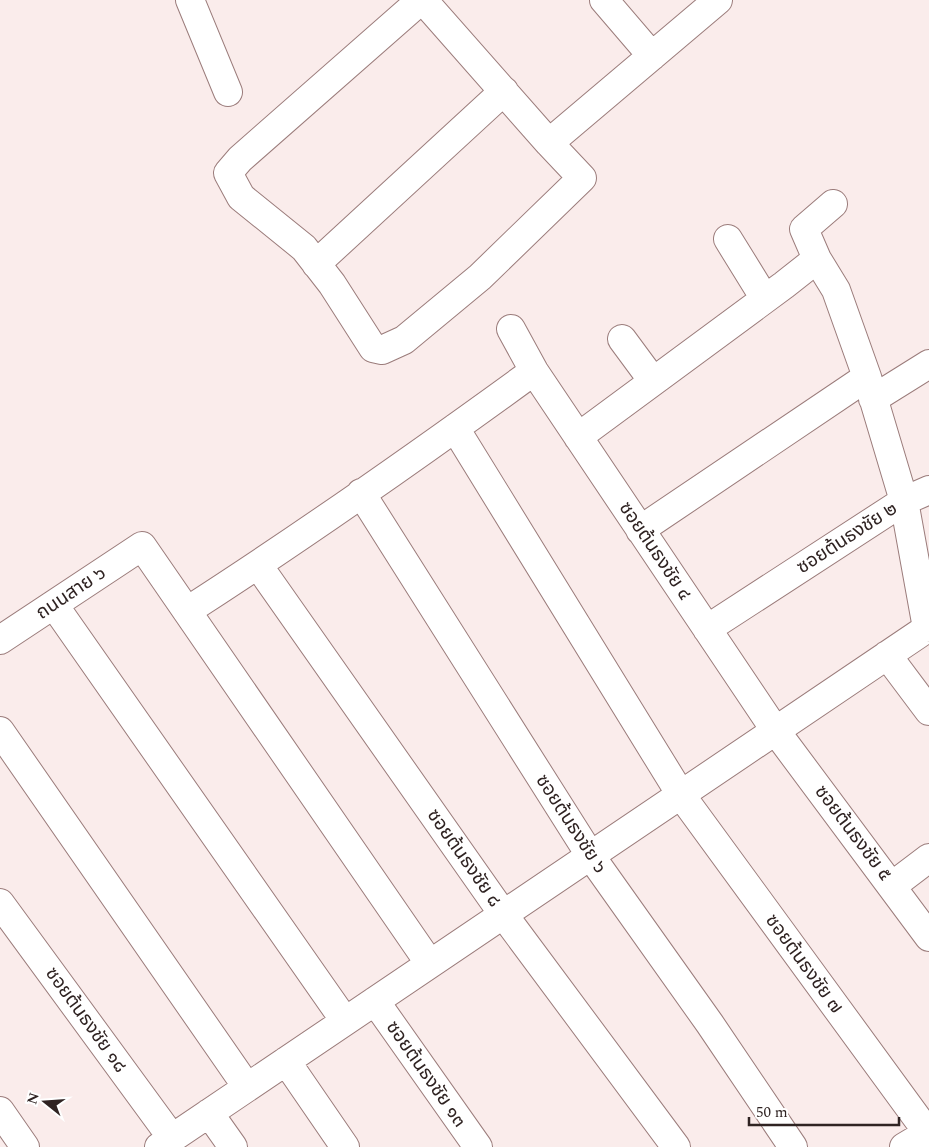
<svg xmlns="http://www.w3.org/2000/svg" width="929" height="1147" viewBox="0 0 929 1147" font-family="Spectral,'Noto Sans Thai',serif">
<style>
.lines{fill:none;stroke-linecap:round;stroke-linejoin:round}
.minor-casing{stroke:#9b7c7b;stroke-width:30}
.minor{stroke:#fff;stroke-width:28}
.labels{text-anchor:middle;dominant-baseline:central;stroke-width:5;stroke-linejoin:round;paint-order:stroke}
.street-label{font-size:19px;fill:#2f2322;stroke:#fff}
</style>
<rect width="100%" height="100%" fill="#faeceb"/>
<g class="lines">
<defs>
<path id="minor" d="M190 0 228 92
M421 0 240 159 228 173 241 197 304 248 332 284 373 348 382 350 404 340 480 277 582 178 549 143 423 0
M604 0 652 56
M549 143 718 0
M728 239 765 299
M817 259 804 229 833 204
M316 264 504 91
M511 329 534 371 775 730 929 937
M622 339 653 381
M873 399 929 364
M455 428 681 795 928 1133
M578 437 784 285 817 259 836 290 867 377 904 501 929 490
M361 493 590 855 710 1024 793 1147
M640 530 867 377
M258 565 503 914 676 1147
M54 605 345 1021
M187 611C305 535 420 454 534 371
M707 629 904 501 927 628
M0 640 142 546 430 964
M887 655 929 711
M0 731 247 1087
M892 886 929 858
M0 903 172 1138
M375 1001 478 1147
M286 1061 345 1147
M0 1111 25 1147
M209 1113 233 1147
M159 1147 929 627
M904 1147 929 1132"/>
</defs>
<use href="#minor" class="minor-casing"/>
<use href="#minor" class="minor"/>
</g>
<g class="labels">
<g class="street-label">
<text transform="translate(847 538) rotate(-33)">ซอยต้นธงชัย ๒</text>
<text transform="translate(655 551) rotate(56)">ซอยต้นธงชัย ๔</text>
<text transform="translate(71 593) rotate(-34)">ถนนสาย ๖</text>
<text transform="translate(571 824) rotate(57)">ซอยต้นธงชัย ๖</text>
<text transform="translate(853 833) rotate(53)">ซอยต้นธงชัย ๕</text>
<text transform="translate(464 858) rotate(55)">ซอยต้นธงชัย ๘</text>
<text transform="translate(804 964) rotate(54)">ซอยต้นธงชัย ๗</text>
<text transform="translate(86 1020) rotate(54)">ซอยต้นธงชัย ๑๘</text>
<text transform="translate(426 1074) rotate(55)">ซอยต้นธงชัย ๑๓</text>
</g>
</g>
<g transform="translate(45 1102) rotate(287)" stroke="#ffffff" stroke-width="4" paint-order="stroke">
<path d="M0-4L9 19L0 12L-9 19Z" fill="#2f2322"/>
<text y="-8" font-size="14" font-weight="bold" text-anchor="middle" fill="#2f2322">N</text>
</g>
<path d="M749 1117v8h150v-8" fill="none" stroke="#2f2322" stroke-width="2.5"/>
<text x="756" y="1117" font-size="15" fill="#2f2322" stroke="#ffffff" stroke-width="4" paint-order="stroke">50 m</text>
</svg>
